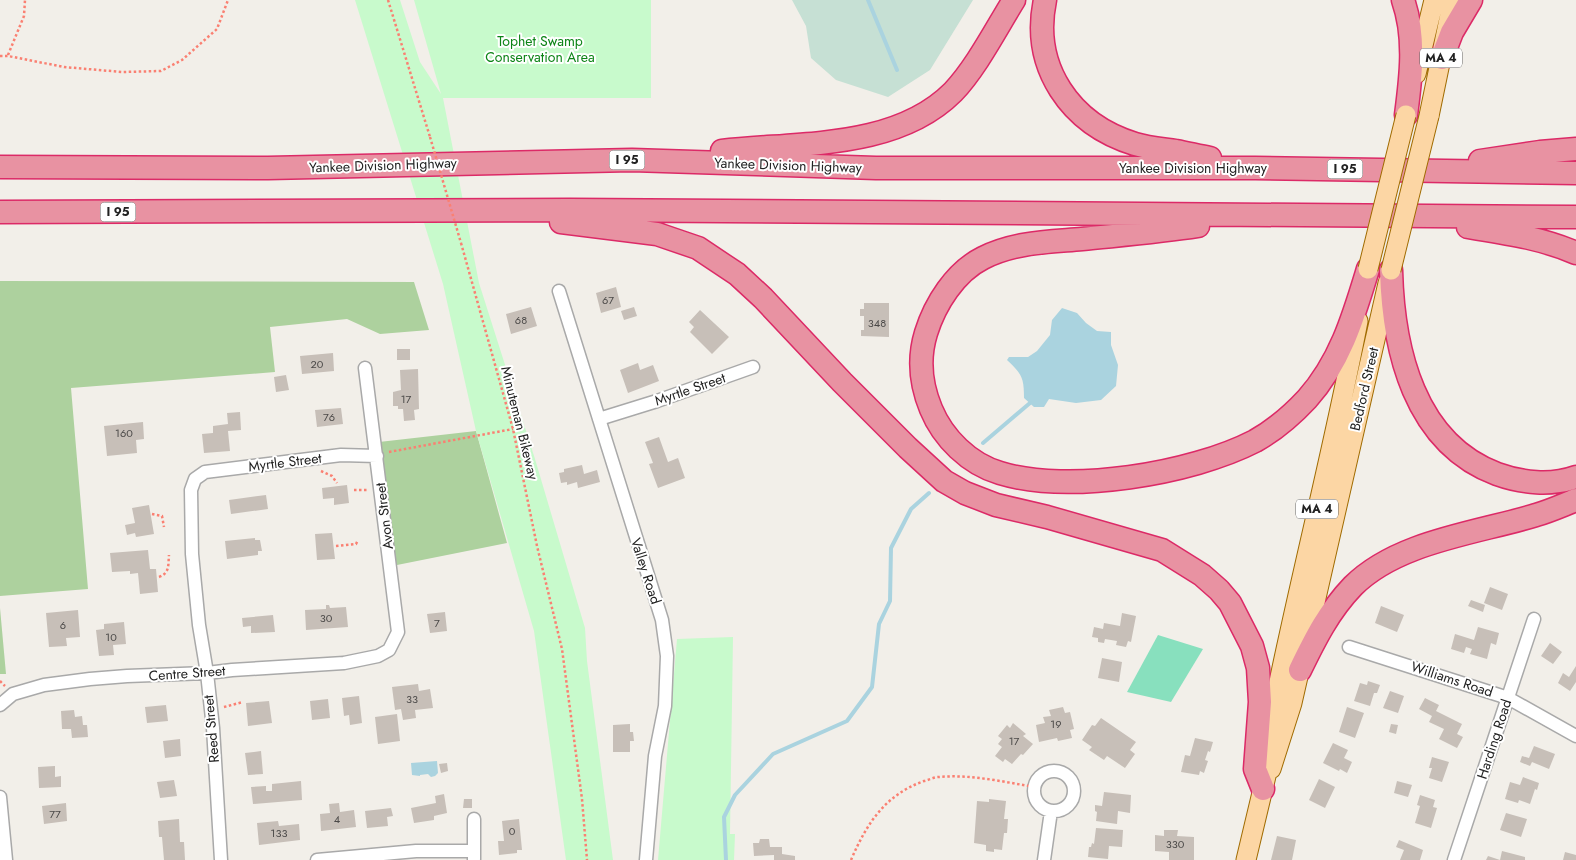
<svg xmlns="http://www.w3.org/2000/svg" width="1576" height="860" viewBox="0 0 1576 860" font-family="Jost,sans-serif">
<style>
.forest{fill:#add19e}
.wetland{fill:#c6e0d4}
.park{fill:#c8facc}
.pitch{fill:#88e0be}
.water{fill:#aad3df}
.lines{fill:none;stroke-linecap:round;stroke-linejoin:round}
.stream{stroke:#aad3df;stroke-width:4}
.building{fill:#c7bfb8}
.street-casing{stroke:#a9a9a9;stroke-width:15}
.primary-casing{stroke:#a06b00;stroke-width:21}
.highway-casing{stroke:#dc2a67;stroke-width:25}
.path{stroke:#fa8072;stroke-width:2.5;stroke-dasharray:2.5 2.5;stroke-linecap:butt}
.street{stroke:#fff;stroke-width:12}
.primary{stroke:#fcd6a4;stroke-width:19}
.highway{stroke:#e892a2;stroke-width:22}
.primary-bridge-casing{stroke:#a06b00;stroke-width:21;stroke-linecap:butt}
.path-bridge{stroke:#fa8072;stroke-width:2.5;stroke-dasharray:2.5 2.5;stroke-linecap:butt}
.primary-bridge{stroke:#fcd6a4;stroke-width:19}
.labels{text-anchor:middle;dominant-baseline:central;stroke-width:4;stroke-linejoin:round;paint-order:stroke}
.number-label{font-size:11px;fill:#4b4948}
.shield{fill:#fff;stroke:#646464;stroke-width:1}
.shield-label{font-size:12px;font-weight:bold;fill:#222}
.park-label{font-size:14px;fill:#0c8416;stroke:#fff}
.street-label{font-size:14px;fill:#222;stroke:#fff}
</style>
<rect width="100%" height="100%" fill="#f2efe9"/>
<path class="forest" d="M0 281 414 282 429 330 380 334 347 319 270 327 275 372 71 388 88 589 0 596Z
M476 431 507 543 392 566 379 442Z
M0 608 6 674H0Z"/>
<path class="wetland" d="M792 0H973L930 70 888 97 836 80 811 58 806 26Z"/>
<path class="park" d="M355 0H400L420 62 441 94 414 0H651V98H443L479 283 535 459 585 628 587 661 613 860H566L534 631 476 431 443 284Z
M733 637 730 834H735L734 860H658L677 639Z"/>
<path class="pitch" d="M1158 635 1203 649 1171 702 1127 692Z"/>
<path class="water" d="M1062 308 1077 313 1086 323 1097 331 1111 332V345L1118 365 1116 386 1101 400 1076 403 1049 399 1044 407H1034L1024 398C1024 378 1022 374 1007 360L1009 357H1028L1037 351 1050 335 1052 320Z
M437 761 438 773 435 776 431 777 428 774 420 775V776L412 775 411 763Z"/>
<g class="lines">
<path class="stream" d="M868 0 897 70
M983 443 1030 403
M726 860 724 817 735 795 773 754 847 721 872 687 879 624 890 601 891 548 911 509 929 493"/>
</g>
<path class="building" d="M616 287 621 307 601 313 596 293Z
M864 303H889V337L861 336V330H864V316H860V309H864Z
M531 307 537 326 511 334 506 314Z
M634 307 637 316 624 320 621 311Z
M700 310 729 337 712 354 690 332 694 327 689 322Z
M397 349H410V360H397Z
M333 353 334 371 302 374 300 356Z
M638 363 640 370 653 365 659 381 628 393 620 370Z
M418 369 419 409 414 410 415 420 404 421 403 409H398V406H393V392L401 390 400 370Z
M286 375 289 390 276 392 274 377Z
M341 408 343 424 317 427 315 410Z
M240 412 241 430 228 431 230 451 204 453 202 434 213 433V426L228 424 227 413Z
M143 422 144 439 136 440 137 453 107 456 104 426Z
M659 437 668 462 678 458 685 478 658 488 649 464 653 463 645 442Z
M582 465 584 474 597 470 600 482 578 488 577 482 567 485V482L561 483 559 473 564 472V469Z
M347 485 349 503 334 505V498L323 499 322 488Z
M266 495 268 509 231 514 229 500Z
M149 505 154 534 136 537 135 533 127 535 125 525 135 523 132 508Z
M332 533 335 559 317 560 315 534Z
M255 538V540H260L262 551H258V555L227 559 225 541Z
M148 550 150 569H156L158 592 140 594 138 573 130 574V571L112 572 110 553Z
M1490 587 1508 594 1502 610 1484 603Z
M1471 600 1485 605 1483 612 1468 606Z
M326 605H329L330 608 346 607 348 627 306 630 305 610 326 609Z
M1381 606 1404 615 1397 632 1375 623Z
M78 610 80 637 66 638 67 646 49 647 46 613Z
M445 612 447 631 430 633 427 614Z
M1122 613 1136 616 1131 642 1128 641 1126 647 1116 645 1117 641 1105 639 1104 643 1098 642V638L1092 637 1094 627 1103 629 1104 623 1120 626Z
M273 615 275 632 251 633V626L243 627 242 618Z
M124 622 126 644 113 645 114 655 99 656 96 630 104 629V624Z
M1478 627 1499 633 1496 645 1491 643 1487 659 1470 654 1472 649 1466 647 1464 653 1451 649 1455 634 1474 640Z
M1550 643 1562 652 1553 664 1541 656Z
M1102 658 1122 662 1119 682 1098 678Z
M1576 666V682L1570 691 1558 683 1563 673 1569 677Z
M1368 681 1380 685 1377 693H1374L1370 706 1354 701 1360 683 1367 685Z
M418 684 419 691 430 689 433 708 415 710 416 718 403 720 401 709 395 710 392 687Z
M1390 691 1404 696 1398 713 1383 708Z
M359 696 362 723 350 725 349 715 344 716 342 698Z
M1425 698 1439 705 1436 711 1462 724 1457 734 1463 737 1457 748 1439 739 1444 729 1429 722 1432 716 1419 709Z
M328 699 330 718 312 720 310 701Z
M269 701 272 723 248 726 246 703Z
M166 705 168 721 147 723 145 707Z
M1063 707 1065 713 1070 712 1074 729 1070 730 1072 738 1058 741 1057 738 1039 742 1036 725 1045 723 1043 717 1051 716 1049 710Z
M1347 707 1364 713 1355 738 1339 732Z
M74 710 75 717 82 716 83 725H87L88 737 72 738 71 729H62L61 711Z
M397 714 400 741 378 744 375 717Z
M1101 718 1136 742 1130 750 1135 754 1125 768 1107 756 1104 760 1089 750 1092 747 1082 740 1092 725 1095 726Z
M1013 723 1026 734 1023 736 1033 744 1023 755 1021 754 1012 764 1005 759 1003 762 995 756 1002 747 998 744 1002 739 998 736 1007 725 1010 728Z
M630 724V732H633L634 741H630V752H613V725Z
M1391 724 1398 725 1396 734 1389 732Z
M1195 738 1213 742 1210 752 1208 751 1205 760 1208 761 1204 773 1200 771 1199 775 1181 772 1185 755 1190 756Z
M180 739 181 756 165 758 163 741Z
M1333 743 1348 750 1344 758 1352 762 1347 773 1340 769 1339 771 1323 763Z
M1534 746 1555 754 1549 769 1532 762 1530 766 1520 762 1522 756 1529 758Z
M261 751 263 774 248 775 245 753Z
M1432 757 1449 762 1442 782 1429 778 1432 768H1429Z
M447 763 448 771 441 773 439 764Z
M55 766V777L61 776V787L39 788 38 767Z
M1523 777 1539 783 1537 790 1535 789 1530 804 1519 800 1518 803 1505 799 1510 782 1520 785Z
M1319 779 1335 787 1325 808 1309 800Z
M174 780 177 796 160 798 157 782Z
M301 781 302 800 253 804 251 787 266 786V791H272V784Z
M1397 781 1412 785 1408 797 1394 793Z
M1104 792 1131 795 1130 813 1118 811 1117 824 1096 821 1097 812 1095 811V805L1102 806Z
M444 794 447 813 434 816V820L414 823 411 808 436 803 435 796Z
M1420 795 1435 800 1433 807 1437 808 1431 828 1415 823 1420 806 1417 805Z
M464 799H472V808H463Z
M989 799 1006 801 1004 819H1008L1007 833H1004L1002 850 994 849V852L986 851V845L974 843 977 801 989 802Z
M66 803 67 821 44 824 42 806Z
M339 803 340 812 354 810 356 827 321 831 320 814 330 813 329 804Z
M391 808 393 816 387 817 388 826 367 828 365 811Z
M1506 813 1527 819 1521 837 1500 830Z
M179 819 180 842H184L185 860H164L162 837H159L158 821Z
M519 819 522 850H517V853L499 855 498 841H504L502 821Z
M278 821 279 826 299 824 300 840 259 845 257 823Z
M1096 828 1123 830 1122 847 1109 846 1108 859 1088 857 1089 847H1091L1092 843 1094 844Z
M1164 830H1178L1177 836 1194 837V860H1169V852L1155 851V835L1164 836Z
M1277 836 1296 840 1292 860H1271Z
M760 839H769L770 847H782V854L795 856V860H774V855L754 856 753 843H759Z
M1399 840 1423 850 1420 860H1400L1404 850 1396 847Z
M1502 851 1525 857V860H1500Z
M1565 852 1576 855V860H1563Z
M1488 856 1500 860H1486Z"/>
<g class="lines">
<defs>
<path id="street" d="M559 291 662 620 667 656 665 706 655 756 646 860
M599 419 657 401 753 367
M1349 647 1508 698 1576 736
M0 705 13 694 44 685 90 679 127 676 207 673 232 670 344 663 378 656 389 650 398 632 365 368
M1034 791a20 20 0 1 1 40 0a20 20 0 1 1-40 0Z
M0 797 6 860
M474 859V819
M221 860 213 728 207 673 199 625 192 554 191 490 195 479 205 472 341 455 377 456
M317 860 416 851H474
M1044 860 1051 811
M1454 860 1534 619"/>
<path id="primary" d="M1416 74 1434 0
M1429 116 1453 0
M1271 769 1292 703 1388 283
M1246 860 1266 776C1259 759 1275 702 1279 682 1304 562 1335 442 1358 321"/>
<path id="highway" d="M1045 0C1031 67 1070 124 1135 144 1148 148 1162 149 1176 151 1187 153 1199 156 1210 158
M1403 0C1416 37 1411 77 1406 115
M1442 58 1452 32 1471 0
M722 151C798 142 895 150 953 92 976 68 996 29 1014 0
M1480 161 1540 152 1576 149
M0 167 268 168 632 160 876 168H1255L1576 173
M0 212 570 210 1576 217
M561 222 657 234 698 248 737 274 763 298 842 382 908 448 944 481 965 493 996 505 1047 517 1162 550 1202 575 1219 590 1230 603 1252 646 1258 668 1260 702 1255 769 1263 789
M1198 226C1160 232 1121 235 1082 239 1048 242 1015 242 983 258 955 272 935 304 926 333 918 359 921 385 931 409 943 438 969 464 1000 473 1069 494 1191 474 1255 441 1273 431 1293 414 1307 399 1341 361 1354 315 1368 269
M1468 227C1505 233 1542 238 1576 253
M1391 270C1393 349 1414 443 1497 474 1522 483 1551 486 1576 477
M1300 670C1315 639 1329 611 1353 586 1398 541 1478 533 1536 515 1550 511 1563 505 1576 500"/>
</defs>
<use href="#street" class="street-casing"/>
<use href="#primary" class="primary-casing"/>
<use href="#highway" class="highway-casing"/>
<path class="path" d="M388 0 430 137
M8 55 24 16 25 0
M0 56H8L64 67 122 72 161 71 182 60 217 29 228 0
M461 243 513 429 537 546 562 649 582 799 587 860
M389 452 513 429
M321 471 332 476 337 483
M354 490H367
M152 514 162 516 164 527
M336 546 356 544 358 540
M159 577C170 573 168 565 169 555
M0 681 5 686
M224 707 243 702
M851 860C867 823 885 795 924 781 929 780 934 777 939 777 970 774 1004 782 1035 787"/>
<use href="#street" class="street"/>
<use href="#primary" class="primary"/>
<use href="#highway" class="highway"/>
<defs>
<path id="primary-bridge" d="M1368 269 1406 115
M1391 270 1429 116"/>
</defs>
<use href="#primary-bridge" class="primary-bridge-casing"/>
<path class="path-bridge" d="M430 137 461 243"/>
<use href="#primary-bridge" class="primary-bridge"/>
</g>
<g class="labels">
<g class="number-label">
<text x="608" y="300">67</text>
<text x="521" y="320">68</text>
<text x="877" y="323">348</text>
<text x="317" y="364">20</text>
<text x="406" y="399">17</text>
<text x="329" y="417">76</text>
<text x="124" y="433">160</text>
<text x="326" y="618">30</text>
<text x="437" y="623">7</text>
<text x="63" y="625">6</text>
<text x="111" y="637">10</text>
<text x="412" y="699">33</text>
<text x="1056" y="724">19</text>
<text x="1014" y="741">17</text>
<text x="55" y="814">77</text>
<text x="337" y="819">4</text>
<text x="512" y="831">0</text>
<text x="279" y="833">133</text>
<text x="1175" y="844">330</text>
</g>
<g class="shield">
<rect x="1420" y="48.5" width="42" height="19" rx="4"/>
<rect x="609.5" y="150.5" width="35" height="19" rx="4"/>
<rect x="1327.5" y="159.5" width="35" height="19" rx="4"/>
<rect x="100.5" y="202.5" width="35" height="19" rx="4"/>
<rect x="1296" y="499.5" width="42" height="19" rx="4"/>
</g>
<g class="shield-label">
<text x="1441" y="58">MA 4</text>
<text x="627" y="160">I 95</text>
<text x="1345" y="169">I 95</text>
<text x="118" y="212">I 95</text>
<text x="1317" y="509">MA 4</text>
</g>
<g class="park-label">
<text x="540" y="41">Tophet Swamp<tspan x="540" dy="16">Conservation Area</tspan></text>
</g>
<g class="street-label">
<text transform="translate(383 165) rotate(-2)">Yankee Division Highway</text>
<text transform="translate(788 165) rotate(2)">Yankee Division Highway</text>
<text x="1193" y="168">Yankee Division Highway</text>
<text transform="translate(690 389) rotate(-19)">Myrtle Street</text>
<text transform="translate(1364 389) rotate(-77)">Bedford Street</text>
<text transform="translate(520 423) rotate(76)">Minuteman Bikeway</text>
<text transform="translate(285 462) rotate(-7)">Myrtle Street</text>
<text transform="translate(384 516) rotate(-97)">Avon Street</text>
<text transform="translate(646 571) rotate(72)">Valley Road</text>
<text transform="translate(187 673) rotate(-4)">Centre Street</text>
<text transform="translate(1452 679) rotate(18)">Williams Road</text>
<text transform="translate(211 729) rotate(-95)">Reed Street</text>
<text transform="translate(1494 739) rotate(-72)">Harding Road</text>
</g>
</g>
</svg>
